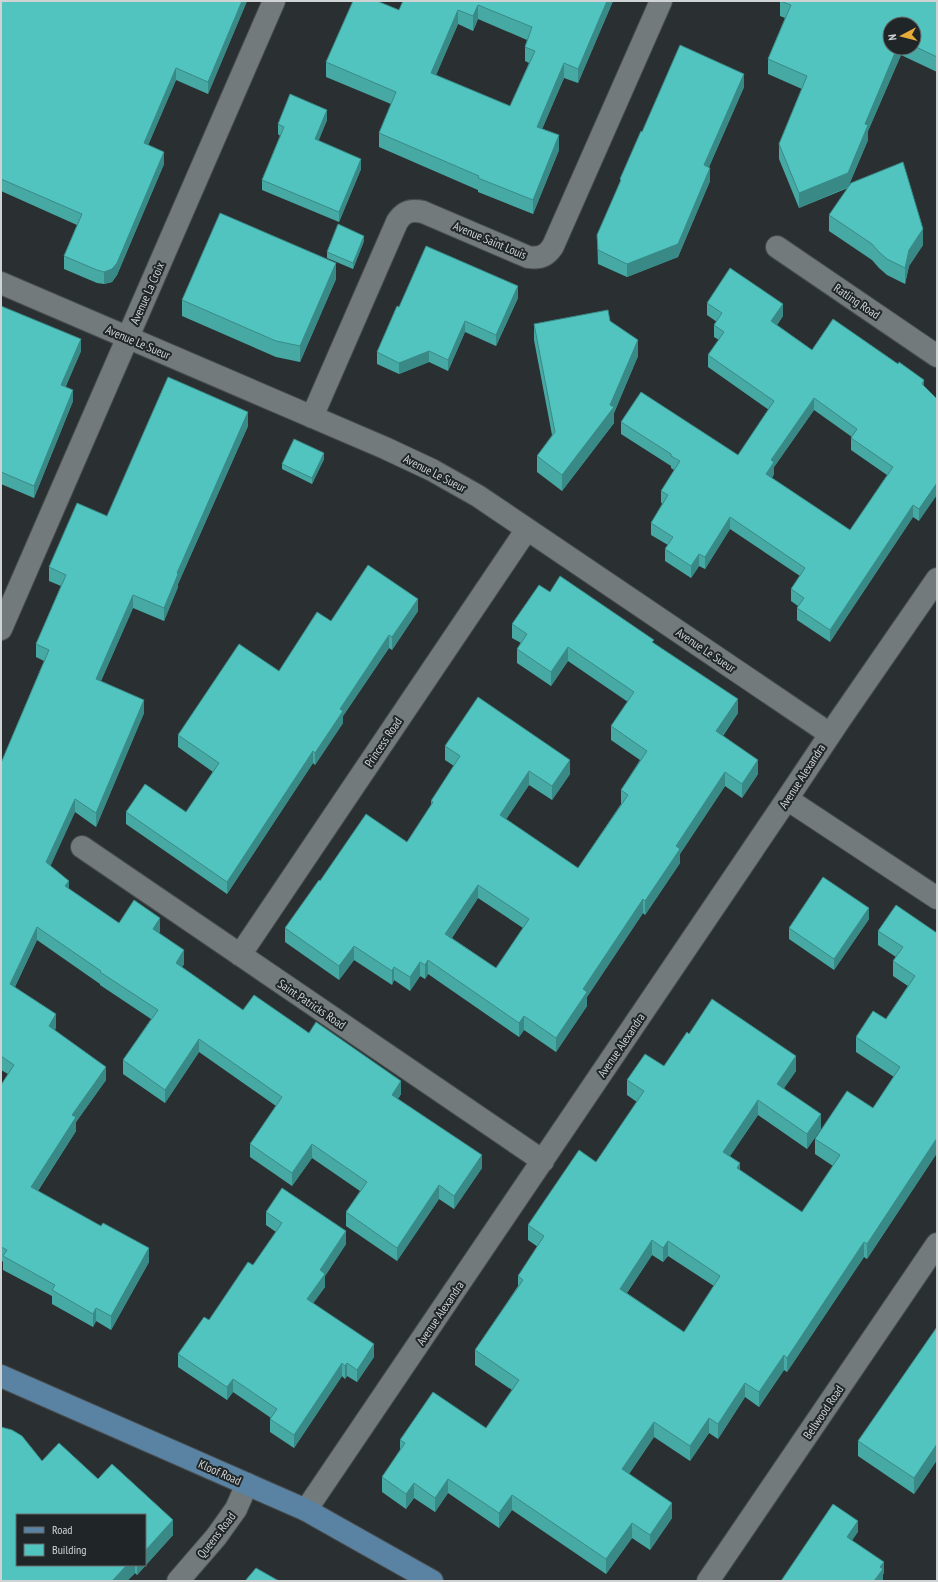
<svg xmlns="http://www.w3.org/2000/svg" width="938" height="1582" viewBox="0 0 938 1582" font-family="'PT Sans Narrow',sans-serif">
<style>
.lines{fill:none;stroke-linecap:round;stroke-linejoin:round}
.minor-casing{stroke:#474c4e;stroke-width:24}
.major-casing{stroke:#474c4e;stroke-width:24}
.minor{stroke:#727a7c;stroke-width:22}
.major{stroke:#5982a3;stroke-width:22}
.wall{fill:#47a9a4;fill-rule:evenodd}
.shaded-wall{fill:#398986}
.building{fill:#52c4bf;stroke:#398986;fill-rule:evenodd}
.labels{text-anchor:middle;dominant-baseline:central;stroke-width:4;stroke-linejoin:round;paint-order:stroke}
.street-label{font-size:12px;fill:#cfd3d4;stroke:#202628}
</style>
<rect width="100%" height="100%" fill="#2a3032"/>
<g class="lines">
<defs>
<path id="minor" d="M777 247 937 356
M1 283 385 448 432 470 478 496 830 734
M312 417 397 222C403 212 411 209 423 212L528 257C539 259 547 256 553 246L661 1
M1 629 274 1
M787 799 937 898
M82 847 543 1161
M240 955 527 529
M306 1510 787 799 839 721 937 579
M178 1581 216 1537 236 1509 247 1484
M708 1581 937 1244"/>
<path id="major" d="M1 1376 306 1510 432 1581"/>
</defs>
<use href="#minor" class="minor-casing"/>
<use href="#major" class="major-casing"/>
<use href="#minor" class="minor"/>
<use href="#major" class="major"/>
</g>
<path class="wall" d="M1 1H247L208 94 176 80 148 145 164 164 117 275 112 282 104 284 97 283 64 269V256L77 225 1 191Z
M403 1H613L578 83 564 78 542 129 559 150 533 214 478 192V190L379 147V133L391 104 326 77V62L399 10ZM478 19 527 40 525 47V61L529 63 510 106 436 75 458 24 473 31Z
M780 1H937V72L901 55 868 131V140L849 185 923 245 909 266 905 284 887 275 879 268 872 260 829 231V215L848 188 799 208 779 159V144L802 89 768 74V59L785 18 780 16ZM914 24V48H890Z
M744 87 709 167 710 181 678 257 627 277 598 264 597 235 620 183V179L642 132Z
M327 120 318 141 361 169 339 222 262 190V180L280 136 278 134V124Z
M364 241 353 269 327 258V252Z
M336 279 300 362 276 357 182 316V300Z
M518 298 496 346 465 332 448 371 429 362 399 374 377 364V352L399 307Z
M707 303 783 316 777 325 812 350 898 364 924 380 919 521 913 517 830 642 797 620V608L798 606 791 601V589L800 576 730 529 705 569 699 566 691 578 665 561V549L668 545 651 535V523L662 504 661 502V491L674 470 671 468V466L621 434V422L738 455 769 410 708 367V355L719 340 714 337V325L717 322 707 315ZM814 410 852 437 851 438V450L887 475 850 530 772 478 774 474V467Z
M1 306 81 351 66 386 73 401 34 498 1 484Z
M610 321 638 356 614 413V423L562 491 537 472V456L552 435 534 340V324Z
M248 426 178 584V587L164 621 133 608 101 681 144 713 96 827 75 812 50 866 69 889 119 923 160 931 159 934 184 964 182 967 243 1010 309 1033 401 1094 398 1099 482 1168 454 1209 439 1199 397 1261 346 1226V1212L360 1191 312 1158 292 1186 250 1157V1144L276 1106 199 1052 165 1103 123 1074V1060L151 1019 100 985V984L37 940 15 987 56 1027 55 1030 106 1080 76 1122V1131L38 1191 149 1262 111 1330 96 1321 93 1327 52 1304V1296L3 1270V1262L1 1260V1085L8 1074 1 1070V763L44 661 36 657V644L61 586 49 581V567L107 516Z
M324 459 312 484 282 469V464Z
M550 592 654 643 738 713 723 736 758 774 742 798 725 786 680 854V863L645 915 643 913 587 997V1006L556 1052 524 1030 519 1037 428 974 425 979 420 976 410 991 394 980 392 985 354 960 339 980 285 942V928L320 881 407 842 431 805V801L454 766 445 760V746L570 774 552 800 529 785 506 819 578 868 621 804V790L640 760 611 740V726L628 702 568 661 551 686 517 663V649L521 643 512 638V624ZM478 898 523 928 496 968 452 938Z
M418 611 392 650 389 648 343 716V723L315 765 313 763 227 894 126 824V812H186L213 772 178 747V735L279 671 331 621Z
M869 919 834 970 789 939V928Z
M878 931 937 933V1153L867 1259 864 1257 787 1372 784 1370 759 1407 745 1397 718 1439 709 1433 690 1461 654 1437 629 1474 672 1518 650 1550 632 1538 606 1574 512 1510 499 1528 448 1493 435 1512 414 1498 406 1509 382 1492V1477L400 1450V1440L486 1428 512 1390 475 1365V1350L518 1286V1276L538 1247 528 1240V1225L596 1162 637 1102 627 1095V1080L664 1066 689 1034 796 1071 784 1088 821 1129 807 1149 758 1115 730 1156 740 1170 802 1212 833 1166 815 1154V1139L873 1108 894 1077 856 1052V1037L886 1019 908 986 893 976V961L896 957 878 945ZM652 1255 663 1262 668 1256 714 1286 684 1332 627 1293Z
M266 1212 346 1244 325 1276V1287L313 1303 374 1357 357 1382 347 1376 345 1379 342 1376 294 1448 270 1432V1419L271 1418 233 1392 227 1400 178 1367V1354L209 1320 253 1265 276 1232 266 1225Z
M937 1327V1460L914 1494 858 1456V1441Z
M1 1427 12 1430 22 1436 42 1461 59 1443 98 1479 112 1464 173 1520V1535L137 1575 135 1573 127 1581H1ZM17 1515H145V1565H17Z"/>
<path class="shaded-wall" d="M242 1H247L208 94V82Z
M607 1H613L578 83V69Z
M478 5V19L473 31V16Z
M458 10V24L431 87V73Z
M897 48H901V55L868 131V140L848 187 799 208V193L865 124Z
M564 63V78L537 141V127Z
M176 68V80L144 155V143Z
M744 74V87L704 178V165Z
M327 110V120L315 150V139Z
M559 135V150L533 214V200Z
M164 152V164L117 275 112 282 104 284V272Z
M361 159V169L339 222V212Z
M710 168V181L678 257 627 277V264Z
M923 229V245L909 266 905 284V268L909 250Z
M364 236V241L353 269V263Z
M336 263V279L300 362V346Z
M518 286V298L496 346V335Z
M783 304V316L771 333V321Z
M465 321V332L448 371V360Z
M81 339V351L61 396V385Z
M638 340V356L614 413V423L562 491V475L610 405Z
M429 351V362L399 374V363Z
M924 380V392L922 384Z
M73 390V401L34 498V486Z
M814 398V410L774 467V474L766 486V474L771 460Z
M248 412V426L178 584V587L164 621V608L177 573Z
M324 453V459L312 484V478Z
M937 483V495L919 521V509Z
M913 505V517L830 642V630Z
M730 517V529L705 569V557Z
M699 554V566L691 578V566Z
M133 595V608L96 692V679Z
M418 599V611L392 650V637Z
M389 635V648L343 716V723L315 765V753L340 709Z
M568 647V661L551 686V672Z
M738 699V713L716 745V731Z
M144 700V713L96 827V813Z
M313 751V763L227 894V882Z
M570 760V774L552 800V786Z
M758 760V774L742 798V784Z
M529 771V785L500 829V815Z
M725 772V786L680 854V863L645 915V901L676 846Z
M75 799V812L46 876V862Z
M69 881V894L65 886Z
M478 885V898L445 948V934Z
M643 899V913L587 997V1006L556 1052V1038L583 989Z
M869 908V919L834 970V959Z
M160 918V931L153 943V929Z
M37 927V940L10 997V984Z
M354 946V960L339 980V966Z
M184 950V964L176 977V963Z
M428 960V974L425 979V965Z
M420 962V976L410 991V977Z
M394 967V980L392 985V971Z
M56 1014V1027L49 1039V1026Z
M524 1016V1030L519 1037V1023Z
M199 1039V1052L165 1103V1090Z
M796 1056V1071L777 1098V1084Z
M106 1067V1080L76 1122V1131L31 1201V1187L72 1115Z
M401 1081V1094L392 1108V1095Z
M758 1100V1115L723 1166V1152Z
M821 1114V1129L807 1149V1134Z
M937 1138V1153L867 1259V1244Z
M312 1144V1158L292 1186V1173Z
M482 1155V1168L454 1209V1196Z
M740 1163V1178L737 1168Z
M439 1185V1199L397 1261V1248Z
M346 1231V1244L325 1276V1287L307 1312V1299L320 1270Z
M652 1240V1255L620 1303V1289Z
M668 1241V1256L663 1262V1248Z
M864 1242V1257L787 1372V1358Z
M149 1248V1262L111 1330V1316Z
M96 1308V1321L93 1327V1314Z
M374 1344V1357L357 1382V1370Z
M784 1355V1370L759 1407V1392Z
M342 1363V1376L294 1448V1435Z
M347 1363V1376L345 1379V1366Z
M233 1379V1392L227 1400V1387Z
M745 1383V1397L718 1439V1424Z
M709 1418V1433L690 1461V1446Z
M654 1422V1437L622 1484V1469Z
M937 1444V1460L914 1494V1478Z
M448 1479V1493L435 1512V1498Z
M414 1483V1498L406 1509V1494Z
M512 1495V1510L499 1528V1513Z
M672 1503V1518L650 1550V1535Z
M173 1520V1535L137 1575V1565H145V1551Z
M858 1521V1532L847 1548V1537Z
M632 1523V1538L606 1574V1559Z
M884 1562V1573L883 1575V1580L882 1581H874L880 1567Z
M127 1565H135V1573L127 1581H112Z"/>
<path class="building" d="M1 1H242L208 82 176 68 144 143 164 152 117 263 112 269 104 272 97 270 64 256 82 214 1 179Z
M353 1H377L399 10 403 1H607L578 69 564 63 537 127 559 135 533 200 478 178 479 176 379 133 396 92 326 62ZM478 5 532 27 525 47 535 51 510 106 431 73 458 10 473 16Z
M780 1H937V57L914 46V24H890V48H897L865 124 868 125 848 173 799 193 779 144 807 76 768 59 791 5Z
M680 45 744 74 704 165 710 168 678 244 627 264 598 250 597 235 621 180 620 179 641 131 642 132Z
M290 94 327 110 315 139 361 159 339 212 262 180 284 127 278 124Z
M903 162 923 229 909 250 905 268 887 259 879 252 872 244 829 215 851 183Z
M220 213 336 263 300 346 276 341 182 300Z
M338 224 364 236 353 263 327 252Z
M426 246 518 286 496 335 465 321 448 360 429 351 399 363 377 352 397 306 399 307Z
M730 268 783 304 771 321 812 350 833 319 898 364 899 362 924 380 922 384 937 399V483L919 509 913 505 830 630 797 608 804 598 791 589 805 568 730 517 705 557 699 554 691 566 665 549 673 537 651 523 668 495 661 491 680 461 671 456V454L621 422 641 392 738 455 774 401 708 355 724 332 714 325 722 313 707 303ZM814 398 857 429 851 438 893 467 850 530 766 474 774 462 771 460Z
M1 306 81 339 61 385 73 390 34 486 1 472Z
M608 310 610 321 638 340 610 405 614 407 562 475 537 456 555 432 534 324Z
M168 377 248 412 177 573 178 574 164 608 133 595 96 679 144 700 96 813 75 799 46 862 69 881 65 886 119 923 134 900 160 918 153 929 184 950 176 963 243 1010 254 995 309 1033 316 1022 401 1081 392 1095 482 1155 454 1196 439 1185 397 1248 346 1212 367 1182 312 1144 292 1173 250 1144 282 1097 199 1039 165 1090 123 1060 158 1010 100 972 101 971 37 927 10 984 56 1014 49 1026 106 1067 72 1115 76 1117 31 1187 101 1226 103 1223 149 1248 111 1316 96 1308 93 1314 52 1290 55 1285 3 1256 7 1250 1 1247V1085L14 1065 1 1056V763L49 650 36 644 66 575 49 567 77 503 107 516Z
M294 439 324 453 312 478 282 464Z
M368 565 418 599 392 637 389 635 340 709 343 711 315 753 313 751 227 882 126 812 145 784 186 812 219 763 178 735 239 644 279 671 317 612 331 621Z
M560 576 654 640 652 642 738 699 716 731 758 760 742 784 725 772 676 846 680 849 645 901 643 899 583 989 587 992 556 1038 524 1016 519 1023 428 960 425 965 420 962 410 977 394 967 392 971 354 946 339 966 285 928 319 880 320 881 366 814 407 842 433 802 431 801 460 756 445 746 478 697 570 760 552 786 529 771 500 815 578 868 628 795 621 790 647 751 611 726 634 692 568 647 551 672 517 649 527 634 512 624 539 585 550 592ZM478 885 529 919 496 968 445 934Z
M823 877 869 908 834 959 789 928Z
M896 905 937 933V1138L867 1244 864 1242 787 1358 784 1355 759 1392 745 1383 718 1424 709 1418 690 1446 654 1422 622 1469 672 1503 650 1535 632 1523 606 1559 512 1495 499 1513 448 1479 435 1498 414 1483 406 1494 382 1477 405 1443 400 1440 433 1392 486 1428 519 1380 475 1350 523 1280 518 1276 544 1236 528 1225 579 1150 596 1162 644 1091 627 1080 645 1054 664 1066 687 1032 689 1034 712 999 796 1056 777 1084 821 1114 807 1134 758 1100 723 1152 740 1163 737 1168 802 1212 840 1155 815 1139 847 1091 873 1108 900 1067 856 1037 873 1011 886 1019 915 976 893 961 903 947 878 931ZM652 1240 663 1248 668 1241 720 1276 684 1332 620 1289Z
M282 1188 346 1231 320 1270 325 1274 307 1299 374 1344 357 1370 347 1363 345 1366 342 1363 294 1435 270 1419 277 1409 233 1379 227 1387 178 1354 204 1317 209 1320 248 1262 253 1265 282 1223 266 1212Z
M937 1327V1444L914 1478 858 1441Z
M1 1427 12 1430 22 1436 42 1461 59 1443 98 1479 112 1464 173 1520 145 1551V1515H17V1565H127L112 1581H1Z
M833 1504 858 1521 847 1537 884 1562 880 1567 883 1569 874 1581H781Z
M256 1568 279 1581H245Z"/>
<g class="labels">
<g class="street-label">
<text transform="translate(490 240) rotate(23)">Avenue Saint Louis</text>
<text transform="translate(147 293) rotate(-66)">Avenue La Croix</text>
<text transform="translate(857 301) rotate(34)">Ratling Road</text>
<text transform="translate(138 342) rotate(23)">Avenue Le Sueur</text>
<text transform="translate(435 473) rotate(27)">Avenue Le Sueur</text>
<text transform="translate(706 650) rotate(34)">Avenue Le Sueur</text>
<text transform="translate(383 742) rotate(-56)">Princess Road</text>
<text transform="translate(802 776) rotate(-57)">Avenue Alexandra</text>
<text transform="translate(312 1004) rotate(34)">Saint Patricks Road</text>
<text transform="translate(621 1045) rotate(-56)">Avenue Alexandra</text>
<text transform="translate(440 1313) rotate(-56)">Avenue Alexandra</text>
<text transform="translate(823 1412) rotate(-56)">Bellwood Road</text>
<text transform="translate(220 1472) rotate(24)">Kloof Road</text>
<text transform="translate(216 1535) rotate(-52)">Queens Road</text>
</g>
</g>
<rect width="938" height="1582" fill="none" stroke="#cfd3d4" stroke-width="4"/>
<rect x="16" y="1514" width="130" height="52" fill="#202628" stroke="#666b6d"/>
<rect x="24" y="1527" width="20" height="6" fill="#5982a3" stroke="#666b6d"/>
<text x="52" y="1534" font-size="12" fill="#cfd3d4">Road</text>
<rect x="24" y="1544" width="20" height="12" fill="#52c4bf" stroke="#666b6d"/>
<text x="52" y="1554" font-size="12" fill="#cfd3d4">Building</text>
<g transform="translate(902 36) rotate(263)"><circle r="19" fill="#202628" stroke="#666b6d"/>
<path d="M0-3L7 15L0 10L-7 15Z" fill="#e7ac37"/>
<text y="-6" font-size="11" font-weight="bold" text-anchor="middle" fill="#cfd3d4">N</text>
</g>
</svg>
